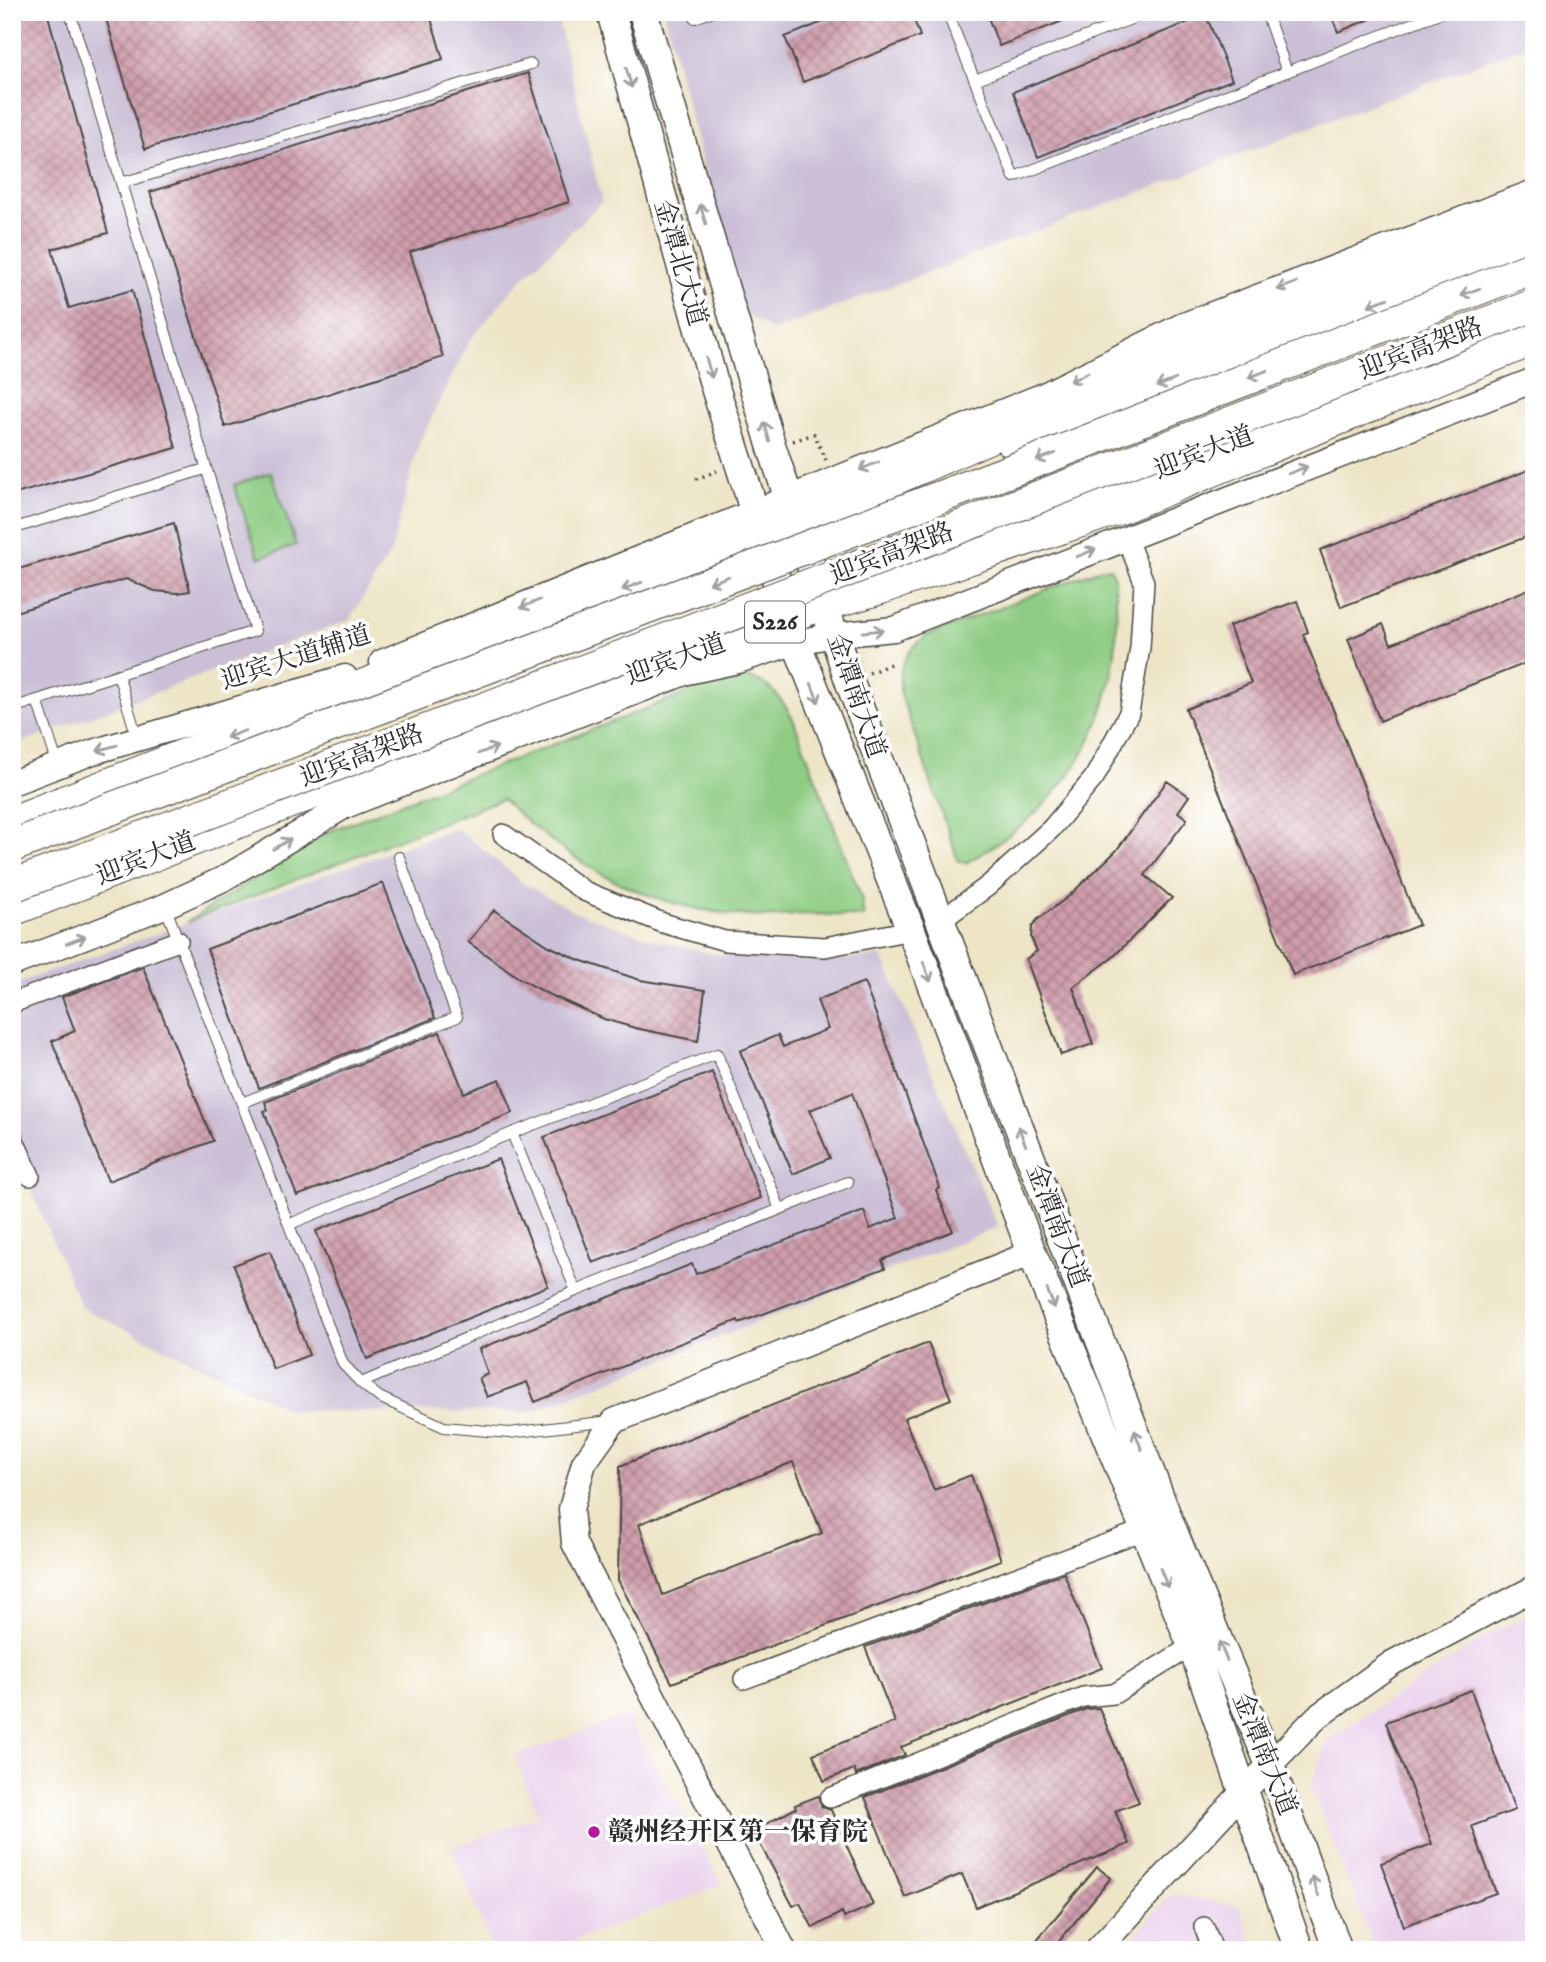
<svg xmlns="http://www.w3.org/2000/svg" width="1546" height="1962" viewBox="0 0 1546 1962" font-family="'IM FELL English','Noto Serif SC',serif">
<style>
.built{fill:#ead1ec}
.industrial{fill:#cabfd6}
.green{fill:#8ecc83;stroke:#5c7c57;stroke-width:2}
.building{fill:url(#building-cross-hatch);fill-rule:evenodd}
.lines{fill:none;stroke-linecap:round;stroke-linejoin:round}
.service-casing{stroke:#484742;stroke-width:12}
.minor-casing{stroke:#484742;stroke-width:22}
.tertiary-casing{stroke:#484742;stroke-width:27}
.secondary-casing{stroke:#484742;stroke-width:31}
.primary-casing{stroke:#484742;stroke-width:32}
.trunk-casing{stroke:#484742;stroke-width:34}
.path{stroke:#484742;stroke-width:3.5;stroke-dasharray:2 5;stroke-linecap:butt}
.service{stroke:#fff;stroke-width:10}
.minor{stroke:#fff;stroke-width:19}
.tertiary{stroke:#fff;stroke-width:24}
.secondary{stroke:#fff;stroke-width:28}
.primary{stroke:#fff;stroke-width:30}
.trunk{stroke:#fff;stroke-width:32}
.trunk-bridge-casing{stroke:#484742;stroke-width:34;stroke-linecap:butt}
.trunk-bridge{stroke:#fff;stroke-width:32}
.oneway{stroke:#a0a0a0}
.poi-dot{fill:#b5179e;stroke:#fff;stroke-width:2.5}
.labels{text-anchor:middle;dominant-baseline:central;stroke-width:7;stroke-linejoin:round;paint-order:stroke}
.shield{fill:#fff;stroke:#6b6b6b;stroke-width:2}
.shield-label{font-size:24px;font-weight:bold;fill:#2b2b2b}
.street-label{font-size:26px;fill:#2b2b2b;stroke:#fff}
.poi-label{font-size:26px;font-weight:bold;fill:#2b2b2b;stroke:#fff;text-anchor:start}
</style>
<defs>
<pattern id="building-cross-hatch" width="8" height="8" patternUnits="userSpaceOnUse" patternTransform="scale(1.75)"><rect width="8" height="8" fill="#cf9dac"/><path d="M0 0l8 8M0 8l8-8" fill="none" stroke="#a8808c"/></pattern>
</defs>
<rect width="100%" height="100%" fill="#fff"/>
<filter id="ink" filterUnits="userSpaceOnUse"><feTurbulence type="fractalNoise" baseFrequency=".0143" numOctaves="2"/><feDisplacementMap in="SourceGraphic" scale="14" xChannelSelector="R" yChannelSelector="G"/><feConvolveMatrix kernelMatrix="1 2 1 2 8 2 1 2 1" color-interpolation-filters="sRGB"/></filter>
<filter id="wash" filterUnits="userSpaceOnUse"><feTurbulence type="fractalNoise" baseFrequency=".00686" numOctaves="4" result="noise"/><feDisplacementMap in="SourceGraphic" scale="28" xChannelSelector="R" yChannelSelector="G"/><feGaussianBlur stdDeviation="1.57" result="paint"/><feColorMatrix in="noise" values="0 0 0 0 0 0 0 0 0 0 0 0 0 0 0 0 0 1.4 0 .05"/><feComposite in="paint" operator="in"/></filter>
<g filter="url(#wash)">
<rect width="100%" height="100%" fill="#eee5c7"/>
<path class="built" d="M1534 1613V1950H1375L1311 1786 1329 1739 1492 1632Z
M626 1715 723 1884 550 1950H493L452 1848 538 1816 515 1756Z
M1171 1894 1240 1906 1256 1950H1122Z"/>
<path class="industrial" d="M12 12H556L602 202 517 284 470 340 419 443 391 552 349 620 12 746Z
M664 12H1534V43L773 331 739 310Z
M457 828 523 883 575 912 652 939 713 954 824 961 882 956 998 1227 530 1412 292 1411 81 1307 12 1145V985Z"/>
<path class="green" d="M271 472 296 545 259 558 234 485Z
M1103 568H1110L1114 574C1129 703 1079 800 966 863L958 861 901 695C896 668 906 649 928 635Z
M741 676C768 679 781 697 793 719L861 897 864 917C849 916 832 915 816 914 795 914 774 918 752 916 648 909 577 870 502 799L187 922 327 832 702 687Z"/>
<g id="blocks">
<path class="building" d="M12 12H47L108 233 52 249 69 308 132 290 176 448 12 495Z
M104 12H429L443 59 145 149Z
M848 12H911L920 36 803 82 785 37Z
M986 12H1083V13L999 46Z
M1330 12H1385V13L1338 32Z
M1206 15 1232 80 1038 157 1013 92Z
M528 73 569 202 410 252 443 357 225 427 150 192Z
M1534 468V534L1341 607 1320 550Z
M174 523 190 591 178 593 155 591 126 579 12 613V571Z
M1534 587V660L1380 721 1348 639 1383 624 1391 644Z
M1297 601 1308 632 1303 634 1419 925 1293 975 1186 709 1251 683 1229 626Z
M1167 781 1189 796 1178 812 1187 819 1145 875 1172 898 1112 958 1073 987 1093 1044 1061 1055 1026 959 1037 951 1031 938 1032 927 1037 920 1069 896 1116 851Z
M383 883 435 1018 259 1088 207 949Z
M494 910 549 946 579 960 640 980 705 990 698 1041 635 1028 604 1019 546 993 519 978 468 942Z
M143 967 213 1141 108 1181 52 1041 75 1031 62 997Z
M864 982 940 1188 936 1190 953 1231 882 1260 885 1268 739 1323 738 1320 535 1402 527 1382 487 1397 479 1378 488 1374 479 1349 692 1264 696 1274 864 1211 870 1229 898 1218 852 1093 810 1110 830 1158 793 1174 740 1051 778 1035 783 1047 828 1029 817 1000Z
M440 1032 464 1093 500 1079 513 1113 297 1196 264 1111 268 1110 265 1102Z
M712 1072 761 1198 593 1263 544 1137Z
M498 1159 548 1286 367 1359 316 1231Z
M270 1251 309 1355 273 1369 234 1265Z
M928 1343 951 1399 904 1418 934 1490 971 1475 1001 1560 672 1683 618 1580 620 1466ZM793 1462 822 1533 663 1595 639 1524Z
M1064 1573 1102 1668 901 1747 905 1755 856 1775 854 1769 824 1781 813 1754 895 1722 865 1647Z
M1471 1690 1515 1810 1472 1826 1496 1893 1404 1926 1381 1863 1432 1844 1386 1722Z
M1099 1708 1139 1802 1115 1811 1129 1844 976 1907 962 1874 905 1897 865 1797 1086 1709Z
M818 1796 822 1807 831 1810 873 1905 844 1918 842 1912 813 1928 800 1903 793 1906 753 1831 796 1808 795 1805Z
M1097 1867 1111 1878 1052 1950H1046L1036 1941Z"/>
</g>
</g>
<g filter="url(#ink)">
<use href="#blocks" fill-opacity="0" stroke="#484742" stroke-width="2"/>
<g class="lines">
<defs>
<path id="service" d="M693 12 695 18 710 12
M947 12 1014 177 1442 12
M1266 12 1287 72
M975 80 1149 12
M121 183 531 64
M12 529 205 469
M118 674 137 737
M37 700 58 765
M12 708 255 631 70 12
M165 906 343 1364 361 1383 379 1397 444 1427 509 1433 610 1421
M242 1103 457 1017 399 857
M512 1133 576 1291
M290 1224 512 1133 717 1054 780 1209
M361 1383 576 1291 848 1182"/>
<path id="minor" d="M503 834 584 891 663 923 725 941 825 947 911 930
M940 921 988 886 1051 829 1094 778 1129 713 1140 648 1144 582 1126 537
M12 1003 178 941
M12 1136 30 1176
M744 1679 1144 1530
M830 1798 1083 1697 1114 1694 1192 1646
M1204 1927 1213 1950"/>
<path id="tertiary" d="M382 662 1044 395 1181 326 1534 192
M12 783 93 752 345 677
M12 964 165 906 223 879 345 806 687 672 738 661 796 642 835 635 894 629 1534 380
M784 1950 574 1543 571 1509 584 1463 614 1421 1032 1253
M1097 1950 1242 1793 1317 1717 1392 1663 1534 1588"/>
<path id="secondary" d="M611 12 714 384 796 642 911 930 1032 1253 1192 1646 1299 1950
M643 12 772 448 850 683 1170 1524 1270 1765 1338 1950"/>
<path id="primary" d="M1011 442 1534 243
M1000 534 1410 373
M12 821 343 692 820 514
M12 911 385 766 847 596"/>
<path id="trunk" d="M797 522 1188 349 1534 211
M824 605 881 588 1120 508 1534 339"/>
</defs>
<use href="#service" class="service-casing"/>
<use href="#minor" class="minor-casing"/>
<use href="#tertiary" class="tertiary-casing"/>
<use href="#secondary" class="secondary-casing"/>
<use href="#primary" class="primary-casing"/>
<use href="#trunk" class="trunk-casing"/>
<path class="path" d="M793 441 814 434 826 460
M696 479 717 471
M869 673 893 663"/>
<use href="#service" class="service"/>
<use href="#minor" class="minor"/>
<use href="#tertiary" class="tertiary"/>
<use href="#secondary" class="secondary"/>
<use href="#primary" class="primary"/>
<use href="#trunk" class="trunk"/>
<defs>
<path id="trunk-bridge" d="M12 846 1036 461 1534 267
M12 886C521 697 1028 502 1534 305"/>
</defs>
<use href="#trunk-bridge" class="trunk-bridge-casing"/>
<use href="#trunk-bridge" class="trunk-bridge"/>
</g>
<defs><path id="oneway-shaft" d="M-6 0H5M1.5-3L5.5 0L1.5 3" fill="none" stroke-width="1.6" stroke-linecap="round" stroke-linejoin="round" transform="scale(1.75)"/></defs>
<g class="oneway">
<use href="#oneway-shaft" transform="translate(629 78) rotate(74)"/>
<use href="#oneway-shaft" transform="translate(703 214) rotate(-106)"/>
<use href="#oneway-shaft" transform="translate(1287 286) rotate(159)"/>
<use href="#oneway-shaft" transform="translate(1470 292) rotate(159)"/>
<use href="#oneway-shaft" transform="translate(1378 302) rotate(159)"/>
<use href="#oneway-shaft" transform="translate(709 368) rotate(74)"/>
<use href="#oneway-shaft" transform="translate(1258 374) rotate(159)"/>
<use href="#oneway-shaft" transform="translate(1079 377) rotate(153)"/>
<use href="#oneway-shaft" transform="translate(1166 383) rotate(159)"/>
<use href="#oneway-shaft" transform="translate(767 432) rotate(-105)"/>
<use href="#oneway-shaft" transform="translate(1046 457) rotate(159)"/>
<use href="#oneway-shaft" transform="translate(869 466) rotate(158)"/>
<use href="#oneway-shaft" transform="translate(1298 470) rotate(-21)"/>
<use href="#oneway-shaft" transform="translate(1086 553) rotate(-22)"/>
<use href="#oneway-shaft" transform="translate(719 580) rotate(159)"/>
<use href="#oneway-shaft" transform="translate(632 586) rotate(160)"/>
<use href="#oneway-shaft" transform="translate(530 604) rotate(158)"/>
<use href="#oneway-shaft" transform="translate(873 631) rotate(-6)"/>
<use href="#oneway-shaft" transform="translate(815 693) rotate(69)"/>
<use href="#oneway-shaft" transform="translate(236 734) rotate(159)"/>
<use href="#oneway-shaft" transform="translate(107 748) rotate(164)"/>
<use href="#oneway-shaft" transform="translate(488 750) rotate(-21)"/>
<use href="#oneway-shaft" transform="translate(282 844) rotate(-31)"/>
<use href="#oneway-shaft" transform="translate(76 940) rotate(-21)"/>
<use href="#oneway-shaft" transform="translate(927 972) rotate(69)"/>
<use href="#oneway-shaft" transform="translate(1022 1136) rotate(-111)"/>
<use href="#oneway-shaft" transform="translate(1051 1299) rotate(68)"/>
<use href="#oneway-shaft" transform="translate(1138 1440) rotate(-111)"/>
<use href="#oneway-shaft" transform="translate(1164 1578) rotate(68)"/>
<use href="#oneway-shaft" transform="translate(1223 1651) rotate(-113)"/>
<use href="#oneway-shaft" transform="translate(1315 1886) rotate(-110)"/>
</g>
</g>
<circle class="poi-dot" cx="594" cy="1832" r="7"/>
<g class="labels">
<rect class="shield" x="745" y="601.5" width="60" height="41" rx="5"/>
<g class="shield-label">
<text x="775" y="622">S226</text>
</g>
<g class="street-label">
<text transform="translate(680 263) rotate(74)">金潭北大道</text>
<text transform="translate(1421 349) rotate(-21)">迎宾高架路</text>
<text transform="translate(1204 453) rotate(-21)">迎宾大道</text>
<text transform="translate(892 554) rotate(-21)">迎宾高架路</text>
<text transform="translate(296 658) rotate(-18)">迎宾大道辅道</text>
<text transform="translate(676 660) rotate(-20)">迎宾大道</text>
<text transform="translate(856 696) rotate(71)">金潭南大道</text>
<text transform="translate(362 756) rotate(-21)">迎宾高架路</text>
<text transform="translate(146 859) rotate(-21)">迎宾大道</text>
<text transform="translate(1057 1226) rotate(69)">金潭南大道</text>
<text transform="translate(1264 1754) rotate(68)">金潭南大道</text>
</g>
<g class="poi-label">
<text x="608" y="1832">赣州经开区第一保育院</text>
</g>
</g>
<rect width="1546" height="1962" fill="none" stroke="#fff" stroke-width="42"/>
</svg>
